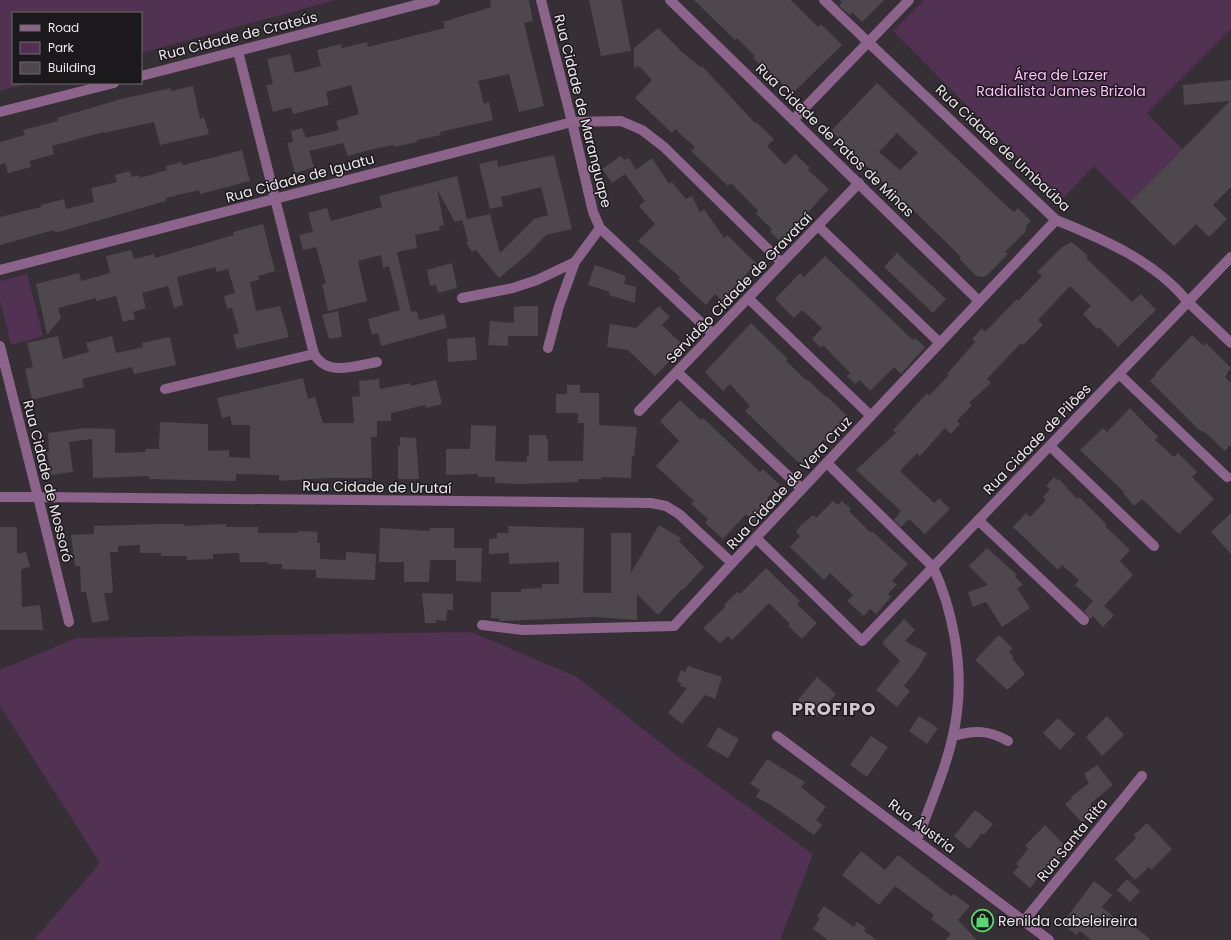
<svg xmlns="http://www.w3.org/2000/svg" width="1231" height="940" viewBox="0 0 1231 940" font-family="Poppins,sans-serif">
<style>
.green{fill:#523252}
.building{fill:#4e474e;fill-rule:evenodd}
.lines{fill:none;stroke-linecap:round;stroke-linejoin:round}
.minor{stroke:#8b638b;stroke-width:10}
.tertiary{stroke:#8b638b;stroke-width:10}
.labels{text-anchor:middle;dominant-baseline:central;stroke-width:3;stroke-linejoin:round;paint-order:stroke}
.street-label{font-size:14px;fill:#ebe7eb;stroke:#1c191c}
.park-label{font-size:14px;fill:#ffbdfe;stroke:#1c191c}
.poi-label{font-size:14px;fill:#ebe7eb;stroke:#1c191c;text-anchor:start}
.district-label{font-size:18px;font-weight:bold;letter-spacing:1px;fill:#cfc6cf;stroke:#1c191c}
</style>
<rect width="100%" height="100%" fill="#362f36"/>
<path class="green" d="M0 0H336L141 53V13H13V83H30L0 91Z
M924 0H1231V29L1147 113 1182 149 1130 202 1094 166 1061 200 893 31Z
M27 274 43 336 11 345 0 300V281Z
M471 632 577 677 676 755 813 854 780 940H34L100 863 0 706V670L76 638Z"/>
<path class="building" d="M490 0H529L533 21 524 23 544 106 519 112 509 74 478 81 484 104 489 102 493 120 440 132 441 135 417 140V142L394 147 393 145 369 150 348 156 343 143 309 151 314 167 295 173 287 143 293 142 291 131 302 128 306 138 339 130 336 121 359 114 351 85 326 92 329 105 293 114 291 107 273 112 266 85 273 84 267 59 290 54 295 73 321 66 317 50 341 44 342 48 367 42 368 47 445 28 443 22 491 7Z
M589 0H621L631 51 601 56Z
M694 0H791L818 27 821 24 842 45 793 93 753 58 755 56 737 38 735 40Z
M840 0H884L862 22 852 12 850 15 839 6 842 3Z
M658 28 680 50 700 67 702 66 755 123 756 122 774 139 767 146 785 165 795 154 810 168 808 170 829 189 781 242 770 232 772 229 756 214 758 211 731 183 728 186 691 151 695 147 675 129 672 133 635 98 652 80 639 66 634 68V48Z
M1231 80V187L1213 205 1227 219 1209 237 1196 224 1174 246 1130 202 1230 101 1184 105 1183 85Z
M877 83 1009 208 1014 212 1018 208 1031 221 1026 226V231L1005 252 1008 254 985 277 976 276 959 258 961 257 904 201 900 205 887 192 890 189 831 131ZM897 133 918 153 900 170 879 152Z
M193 86 200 119 204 117 209 134 160 145 154 122 104 133V132L52 146 54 154 30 161 31 167 8 173 5 163 0 165V142L25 135 23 130 58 121 57 118 121 99 171 88V91Z
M242 150 250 181 200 194 199 190 166 198V201L55 233 54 230 0 245V217L41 207V205L64 199 66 209 94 202 91 188 117 182 115 175 130 171 132 177 139 175 140 178 167 170 166 166 182 162 183 165Z
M554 155 572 229 546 235 530 252 499 278 476 250 472 252 466 242 468 241 462 220 455 222 437 189 444 225 439 226 440 230 415 235 417 248 397 252 411 312 417 311 419 320 444 314 447 328 381 346 378 333 372 335 368 319 400 310 389 266 383 268 381 255 358 261 367 301 328 311 322 284 326 283 316 247 303 250 299 235 313 232 308 213 327 208 331 221 382 207 379 196 457 176 467 219 463 220 490 214 500 253 534 219 548 215 541 187 501 197 503 206 490 209 479 164 497 160 498 167Z
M621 156 624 160 629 158 636 170 652 158 669 184 672 182 686 199 692 196 700 212 704 209 724 238 727 235 756 263 735 287 737 289 724 303 715 294 706 305 678 279 680 277 638 241 655 224 639 206 645 201 625 174 612 183 602 169Z
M263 224 275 271 258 276 259 280 250 282 256 311 280 306 289 337 237 349 233 335 239 333 232 308 227 309 224 296 235 293 228 269 217 272 215 267 177 277 183 305 174 308 168 286 142 293 146 308 133 312 135 319 123 322 116 296 96 301V298L58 308 61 318 47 335 36 284 79 273 81 281 110 273 106 256 131 250 134 259 154 254 155 258 234 235 233 232Z
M1072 242 1088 256 1086 258 1132 302 1141 294 1156 310 1118 347 1099 327 1097 329 1083 314 1091 306 1070 286 1038 320 1043 325 1023 345 1021 343 987 379 991 383 969 403 972 405 957 421 960 424 951 434 945 428 920 456 917 453 900 471 934 503 939 498 950 509 925 534 909 519 901 527 894 520 901 511 856 470 896 433 893 430 927 393 929 396 949 375 947 374 975 342 972 339 982 328 985 332 1017 299 1018 301 1042 276 1037 272 1062 247Z
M897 253 946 299 933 313 884 267Z
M825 256 913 340 915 338 925 347 901 374 894 367 870 391 860 380 855 384 847 376 850 373 823 345 821 348 812 339 822 328 802 310 794 318 775 299 800 273 804 277Z
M452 263 457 288 438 293 436 285 430 286 427 270Z
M595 265 626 276 624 284 636 287 635 303 609 295 610 292 588 285Z
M521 306H538V336H508V346L488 345 490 321 514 323V307Z
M659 306 670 317 662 325 684 346 655 376 628 350 607 347 610 324 636 328Z
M338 311 342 337 329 339 322 315Z
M751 323 788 359 786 361 806 380 807 379 827 398 828 397 849 418 826 442 823 440 801 465 745 411 750 406 730 384 723 391 705 372Z
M1192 335 1204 346 1206 343 1231 368 1225 377 1231 383V444L1225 451 1206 433 1199 430 1150 381 1156 375 1155 374Z
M58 336 63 359 89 352 86 343 112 336 116 353 143 347 142 343 170 337 176 365 134 374 132 367 82 379 84 387 32 400 25 369 33 367 27 343Z
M475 337 477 360 448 362 447 339Z
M303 378 308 399 315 397 323 423H354L352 397 360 396 359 381 379 379 380 389 410 383 411 386 436 380 442 404 426 408 425 405 391 413V421H377V437H371L372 478H326L279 481V475L236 474V481L149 479V476L93 478 92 439 69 442 73 472 51 475 47 452H49L48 433 85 428 115 429V453L145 452 146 449H159L160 422 208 424V451L229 450V457L250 458V425H232L230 416 222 418 217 398Z
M567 385H580V393H599V425L637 427 634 457 632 456 631 478 601 477V479H578V482L520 484 495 483V477H478V474L446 475V449H470L471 425 496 426 495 461 525 462 527 461V455H529V435H546V439H548V461H583L584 423H578V413H556V394H567Z
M680 400 701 420 703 418 760 472 763 469 780 485 767 498 772 503 754 522 746 514 723 539 705 523 708 519 691 504 694 501 656 466 679 441 660 421Z
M1130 408 1158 437 1155 440 1174 457 1178 453 1197 472 1192 477 1214 499 1179 534 1142 499 1134 506 1123 493 1124 492 1080 450 1103 428 1107 432Z
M400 437 416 438 419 479H398V446H400Z
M1054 477 1057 480 1059 479 1077 499 1079 497 1107 525 1105 526 1130 550 1120 561 1133 575 1104 606 1114 615 1103 627 1093 616 1090 619 1084 611 1093 601 1075 585 1079 580 1062 565 1058 570 1013 527 1026 513 1030 517 1046 500 1043 497 1050 489 1046 486Z
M833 501 838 505 842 501 851 509 849 511 871 533 873 532 908 564 892 581 897 584 888 594 891 597 876 614 870 609 864 616 847 601 853 595 830 573 824 580 790 547 800 536 796 532 800 526 813 515 816 518Z
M1231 513V554L1211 532Z
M161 524H184V526L226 524V527H258V533H298V531L318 532 317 543H320V559L346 560V552L376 554 375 580 316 578V570L282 569V564H268V562H240L239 553 213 554V559L187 560V556H161V553H140V545L118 546V552H110L113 593H104L109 620 92 623 86 592H81L80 566H75L71 535 94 534V526Z
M659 525 681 538 679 541 704 567 693 579 683 590 682 589 658 615 637 594V620L595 617 500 621 498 618H491V592H521V589L542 588V584H559V562L509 564V553L489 554V539L497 538V533H509L508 526 584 528 583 593H611V533H631V573Z
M0 527H17V554L26 552 30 567 21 569 22 607 40 605 43 630H0Z
M380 528 430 531V528H454V548H482L481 582 456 581V560H430L429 582H404V562H379Z
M987 548 1016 574 1015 576 1023 585 1017 588 1030 608 1002 627 986 602 973 607 968 592 988 585 969 566Z
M766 568 800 601 797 604 817 623 802 639 788 626 790 624 769 603 732 640 728 636 720 643 703 628 726 606 724 605 737 592 740 594Z
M422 593 453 594V610H447L446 621 436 620V623H425Z
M904 619 915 630 905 641 927 653 919 667 904 686 910 691 897 707 876 690 900 661 882 643Z
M999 635 1013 649 1009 652 1014 657 1012 658 1025 674 1007 690 975 660Z
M688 666 722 677 715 699 705 695 682 724 668 713 687 688 680 686 681 683 677 681 681 670 685 672Z
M817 677 836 694 816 717 798 700Z
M919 716 938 728 927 744 909 731Z
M1107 716 1124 735 1102 756 1086 737Z
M1058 718 1075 734 1060 750 1043 733Z
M718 727 739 739 728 758 707 746Z
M871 736 888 747 867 777 850 765Z
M767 759 805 782 801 787 826 807 816 820 822 825 814 835 771 805 756 797 760 790 750 784Z
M1097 765 1113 785 1090 804 1096 811 1082 823 1065 804 1072 798 1071 797 1089 783 1084 774Z
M975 810 993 824 984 835 982 833 969 849 954 836Z
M1147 823 1172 849 1151 870 1149 867 1135 880 1115 859 1136 838 1134 835Z
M1045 825 1069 850 1048 870 1046 868 1030 888 1013 873 1019 866 1016 864 1028 849 1025 846Z
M861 851 885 870 898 855 951 896 954 894 970 906 958 920 977 940H945L951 934 931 919 934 915 895 886 879 905 842 875Z
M1127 879 1140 891 1130 902 1117 890Z
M1094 881 1112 895 1102 907 1123 925 1127 920 1151 940H1091L1080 931 1077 935 1062 924Z
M824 906 854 927 857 922 866 928 864 931 877 940H828L813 929 820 918 817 916Z"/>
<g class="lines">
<path class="minor" d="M824 0 868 42
M238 51 314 354C328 377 354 366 377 362
M141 76 435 0
M0 112 114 83
M818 226 940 343
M462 298 513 288 537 280 575 262 600 228
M748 298 871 416
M713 334 600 228 593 212 572 122 621 121 642 130 664 147 782 263
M548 348 559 306 575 262
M677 372 802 489
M1119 374 1227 477
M165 389 314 354
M639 411 859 183
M1050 446 1154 546
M827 463 933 567C953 610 963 665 957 712 952 756 932 799 917 840
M0 497H38L69 622
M978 520 1084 620
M756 538 862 641 1188 302 1231 343
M482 625 523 630 674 626 732 563
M777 736 1049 940
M953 736C974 730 989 730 1008 741
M1024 921 1142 776"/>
<path class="tertiary" d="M670 0 979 301
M868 42 1056 220C1103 239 1155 261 1188 302L1231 257
M793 120 909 0
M0 270 572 122 541 0
M0 346 38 497 651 503 666 506 679 514 732 563 1056 220"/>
</g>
<defs>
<symbol id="shop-ring" viewBox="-11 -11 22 22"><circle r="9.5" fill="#1c191c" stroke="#5ad56f" stroke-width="1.5"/><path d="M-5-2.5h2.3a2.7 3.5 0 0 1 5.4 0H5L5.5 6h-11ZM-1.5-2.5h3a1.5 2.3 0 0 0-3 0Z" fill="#5ad56f"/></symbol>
</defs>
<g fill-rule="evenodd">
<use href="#shop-ring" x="970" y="908" width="25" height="25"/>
</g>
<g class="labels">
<g class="street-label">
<text transform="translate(238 36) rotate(-14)">Rua Cidade de Crateús</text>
<text transform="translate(583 111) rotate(76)">Rua Cidade de Maranguape</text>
<text transform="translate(835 140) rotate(44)">Rua Cidade de Patos de Minas</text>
<text transform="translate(1003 148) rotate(43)">Rua Cidade de Umbaúba</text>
<text transform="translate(300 178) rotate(-15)">Rua Cidade de Iguatu</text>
<text transform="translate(739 288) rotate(-46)">Servidão Cidade de Gravataí</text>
<text transform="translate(1037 439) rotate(-46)">Rua Cidade de Pilões</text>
<text transform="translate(48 481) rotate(76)">Rua Cidade de Mossoró</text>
<text transform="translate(789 483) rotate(-47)">Rua Cidade de Vera Cruz</text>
<text transform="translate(377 487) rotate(1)">Rua Cidade de Urutaí</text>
<text transform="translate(922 826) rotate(37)">Rua Áustria</text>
<text transform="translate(1072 840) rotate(-51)">Rua Santa Rita</text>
</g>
<g class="park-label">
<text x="1061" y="75">Área de Lazer<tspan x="1061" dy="16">Radialista James Brizola</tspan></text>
</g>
<g class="poi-label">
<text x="998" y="921">Renilda cabeleireira</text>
</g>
<g class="district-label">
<text x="834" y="708">PROFIPO</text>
</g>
</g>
<rect x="12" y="12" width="130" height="72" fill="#1c191c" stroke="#6f6b6f"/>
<rect x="20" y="25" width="20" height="6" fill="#8b638b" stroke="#6f6b6f"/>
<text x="48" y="32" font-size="12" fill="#ebe7eb">Road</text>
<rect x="20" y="42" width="20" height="12" fill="#523252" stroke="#6f6b6f"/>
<text x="48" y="52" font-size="12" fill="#ebe7eb">Park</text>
<rect x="20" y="62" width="20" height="12" fill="#4e474e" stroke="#6f6b6f"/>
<text x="48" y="72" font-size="12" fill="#ebe7eb">Building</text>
</svg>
